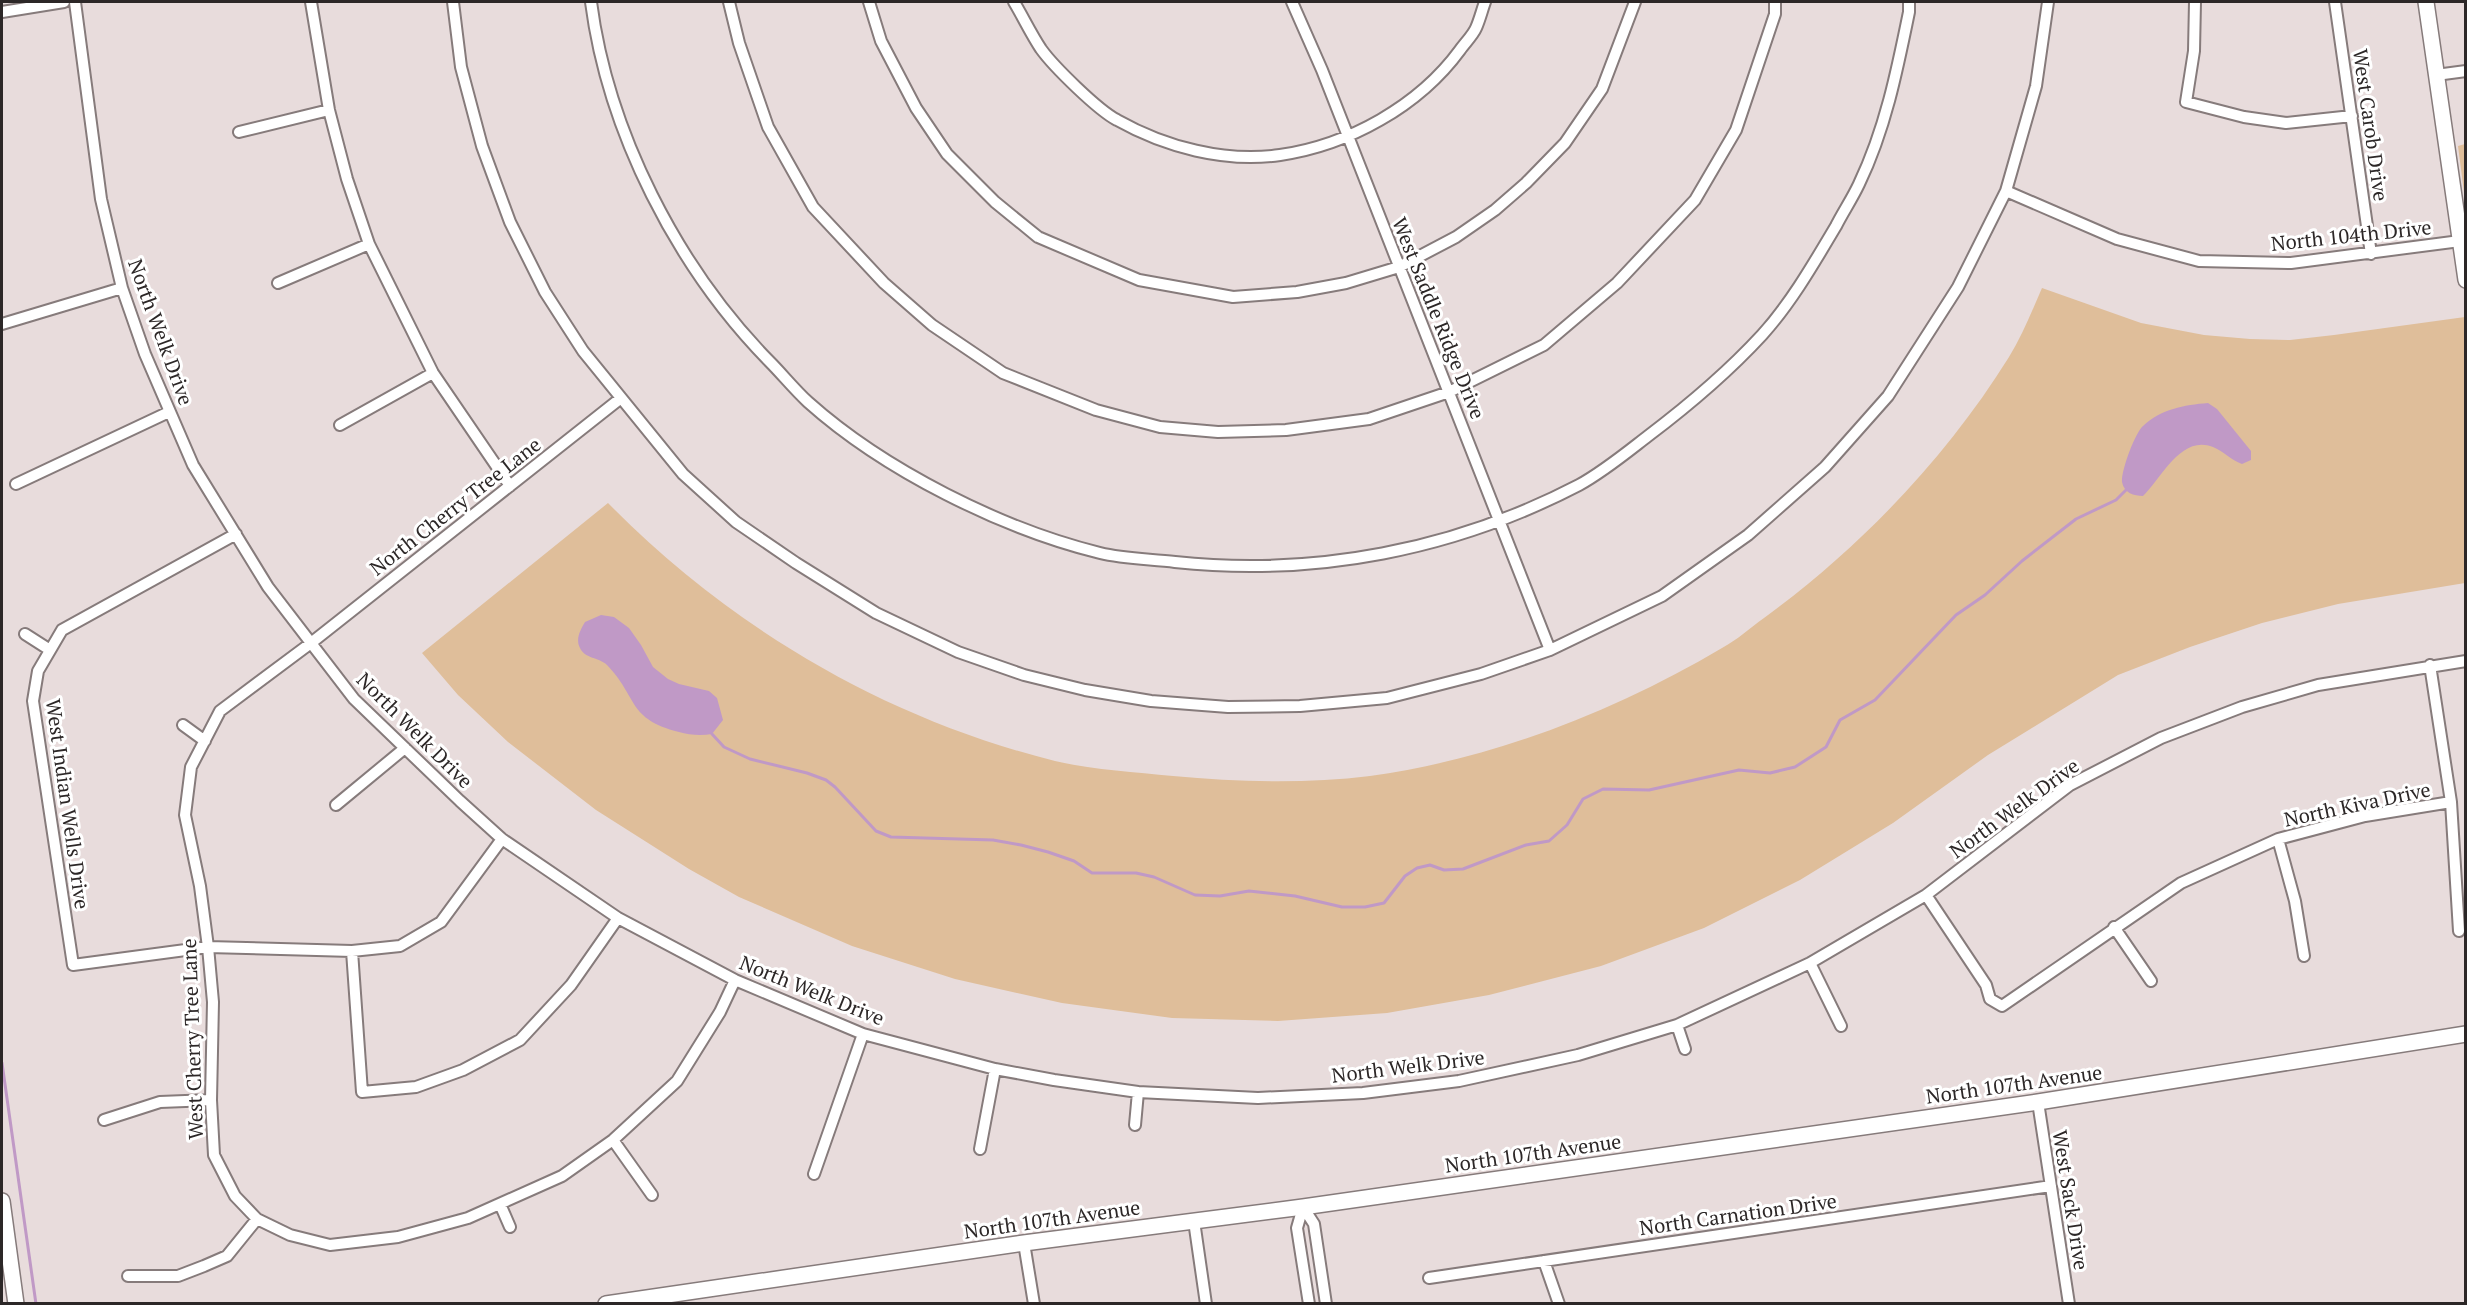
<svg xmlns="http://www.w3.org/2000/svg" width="2467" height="1305" viewBox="0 0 2467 1305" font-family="'PT Serif',serif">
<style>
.green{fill:#dfbe9a}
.water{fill:#c099c6}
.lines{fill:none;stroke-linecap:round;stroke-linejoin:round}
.stream{stroke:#c099c6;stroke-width:3}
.minor-casing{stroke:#867b7b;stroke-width:14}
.secondary-casing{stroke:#867b7b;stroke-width:18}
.minor{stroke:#fff;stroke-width:10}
.secondary{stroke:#fff;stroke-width:15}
.labels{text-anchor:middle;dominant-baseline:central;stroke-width:6;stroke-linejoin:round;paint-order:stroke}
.street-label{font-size:20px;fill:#2c2727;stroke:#fff}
</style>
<rect width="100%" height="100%" fill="#e8dcdc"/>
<path class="green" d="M2465 144 2466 145 2465 200 2458 146Z
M2042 288 2141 323 2204 335 2250 339 2290 340 2334 335 2465 317V583L2338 604 2262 623 2190 647 2118 675 1988 755 1893 823 1800 880 1704 928 1601 966 1489 995 1387 1013 1278 1021 1172 1018 1062 1003 955 979 852 946 739 897 689 869 596 810 508 742 458 695 422 653 608 503C731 628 884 718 1055 761 1093 770 1134 772 1173 776 1238 782 1305 784 1370 776 1493 759 1616 711 1722 648 1737 640 1750 628 1764 618 1860 548 1946 458 2009 357 2022 336 2032 311 2042 288Z"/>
<path class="water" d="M2208 403 2217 409 2251 451V460L2242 464C2231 460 2223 451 2213 447 2181 434 2161 479 2143 496 2134 496 2124 493 2122 482 2121 471 2135 433 2143 426 2161 409 2184 405 2208 403Z
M601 615 614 617 629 628 641 645 653 667 668 679 679 684 709 691 717 698 723 720 712 734C701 736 689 735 679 732 627 719 638 697 607 665 599 657 585 659 580 648 575 639 581 629 585 622Z"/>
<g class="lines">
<path class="stream" d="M712 734 724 747 750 759 807 773 826 780 835 787 876 831 891 837 993 840 1021 845 1048 852 1074 861 1092 873H1136L1154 877 1195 895 1220 896 1249 891 1295 896 1342 907H1365L1384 903 1405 876 1417 868 1430 865 1444 870 1463 869 1526 845 1549 841 1567 825 1583 799 1603 789 1649 790 1739 770 1770 773 1795 767 1826 747 1840 720 1875 700 1956 615 1985 595 2022 561 2076 519 2116 500 2126 490
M2 1063 36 1304"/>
<defs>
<path id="minor" d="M75 2 101 199 122 288 145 354 193 465 268 587 354 699 460 801 502 839 618 918 735 980 863 1034 995 1069 1054 1080 1138 1092
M311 2 329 110 347 179 369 244 433 373 510 486
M453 2 461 67 482 146 510 222 545 292 583 351 683 474 736 522 796 563 876 613 958 652 1024 675 1085 690 1151 701 1228 707 1300 706 1387 698 1481 674 1550 650 1662 596 1748 535 1825 467 1888 396 1958 287 2006 191 2036 86 2048 2
M591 2C608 132 677 267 769 361 782 374 794 389 808 402 884 470 1002 529 1100 553 1124 559 1151 559 1175 562 1315 577 1454 550 1579 485 1603 472 1626 453 1648 436 1689 405 1727 373 1762 335 1791 303 1814 263 1836 226 1843 212 1852 199 1859 184 1885 130 1897 71 1909 12V2
M729 2 739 43 768 127 813 207 884 283 932 325 1003 373 1096 410 1160 427 1218 432 1286 430 1369 419 1449 392 1544 345 1617 283 1695 200 1736 130 1775 14V2
M869 2 881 41 916 108 947 154 995 202 1038 237 1139 280 1233 297 1297 292 1346 283 1399 267 1456 237 1495 210 1526 183 1565 143 1602 89 1635 2
M1014 2C1023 17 1031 34 1041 49 1054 67 1098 110 1117 120 1165 147 1225 163 1280 155 1349 145 1419 106 1460 50 1465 43 1473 35 1476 28 1480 19 1482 10 1485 2
M1292 2 1322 70 1550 650
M2195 2 2194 51 2186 102 2244 117 2286 123 2352 116
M2335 2 2371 254
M2 12 64 2
M2436 75 2466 71
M239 132 329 110
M2006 191 2117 239 2199 261 2291 263 2460 241
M278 283 369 244
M2 324 122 288
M621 398 311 643 220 711 191 767 185 815 200 886 208 947 213 1002 211 1100 214 1155 235 1196 257 1219 290 1235 330 1245 398 1237 468 1218 562 1176 613 1140 677 1081 720 1012 735 980
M340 425 433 373
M16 484 169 412
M236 534 62 630 38 671 33 701 73 965 208 947 352 951 400 946 441 922 502 839
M25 634 50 650
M2430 665 2451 802 2459 931
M183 725 205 741
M336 805 405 748
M2278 839 2295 901 2304 956
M1926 895 1986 985 1990 999 2002 1006 2181 883 2278 839 2365 816 2451 802
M2114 927 2151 981
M352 951 362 1092 416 1087 463 1070 520 1040 571 985 618 918
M1810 963 1841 1026
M1677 1025 1685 1049
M2038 1102 2069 1304
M104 1120 160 1102 211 1100
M1135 1125 1138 1092 1258 1098 1363 1093 1459 1081 1578 1055 1677 1025 1810 963 1926 895 2070 785 2161 738 2242 707 2318 685 2466 661
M613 1140 652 1195
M980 1149 995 1069
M814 1174 863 1034
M500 1204 510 1227
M1303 1207 1314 1224 1326 1304
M1303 1207 1297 1228 1309 1304
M1194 1221 1206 1304
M1024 1243 1034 1304
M1544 1261 1559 1304
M128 1276H178L204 1266 227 1256 257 1219
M1429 1278 2051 1186"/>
<path id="secondary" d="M2426 2 2466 280
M2 1201 16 1304
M606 1304 1024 1243 1303 1207 2038 1102 2466 1034"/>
</defs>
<use href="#minor" class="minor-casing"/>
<use href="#secondary" class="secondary-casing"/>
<use href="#minor" class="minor"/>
<use href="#secondary" class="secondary"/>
</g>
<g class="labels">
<g class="street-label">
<text transform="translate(2371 125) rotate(82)">West Carob Drive</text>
<text transform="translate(2351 235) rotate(-6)">North 104th Drive</text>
<text transform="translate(1439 318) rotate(68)">West Saddle Ridge Drive</text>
<text transform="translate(161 332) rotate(70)">North Welk Drive</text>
<text transform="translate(455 506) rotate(-38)">North Cherry Tree Lane</text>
<text transform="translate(415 730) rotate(45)">North Welk Drive</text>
<text transform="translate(68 804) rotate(82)">West Indian Wells Drive</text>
<text transform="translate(2357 804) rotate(-12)">North Kiva Drive</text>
<text transform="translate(2014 808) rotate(-36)">North Welk Drive</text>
<text transform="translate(812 990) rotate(22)">North Welk Drive</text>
<text transform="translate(192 1039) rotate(-92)">West Cherry Tree Lane</text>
<text transform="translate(1408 1066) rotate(-7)">North Welk Drive</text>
<text transform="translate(2014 1084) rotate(-8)">North 107th Avenue</text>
<text transform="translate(1533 1153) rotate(-8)">North 107th Avenue</text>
<text transform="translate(2071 1200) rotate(81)">West Sack Drive</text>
<text transform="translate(1738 1214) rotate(-8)">North Carnation Drive</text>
<text transform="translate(1052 1219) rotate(-8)">North 107th Avenue</text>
</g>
</g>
<rect width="2467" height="1305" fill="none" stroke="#2c2727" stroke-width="6"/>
</svg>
